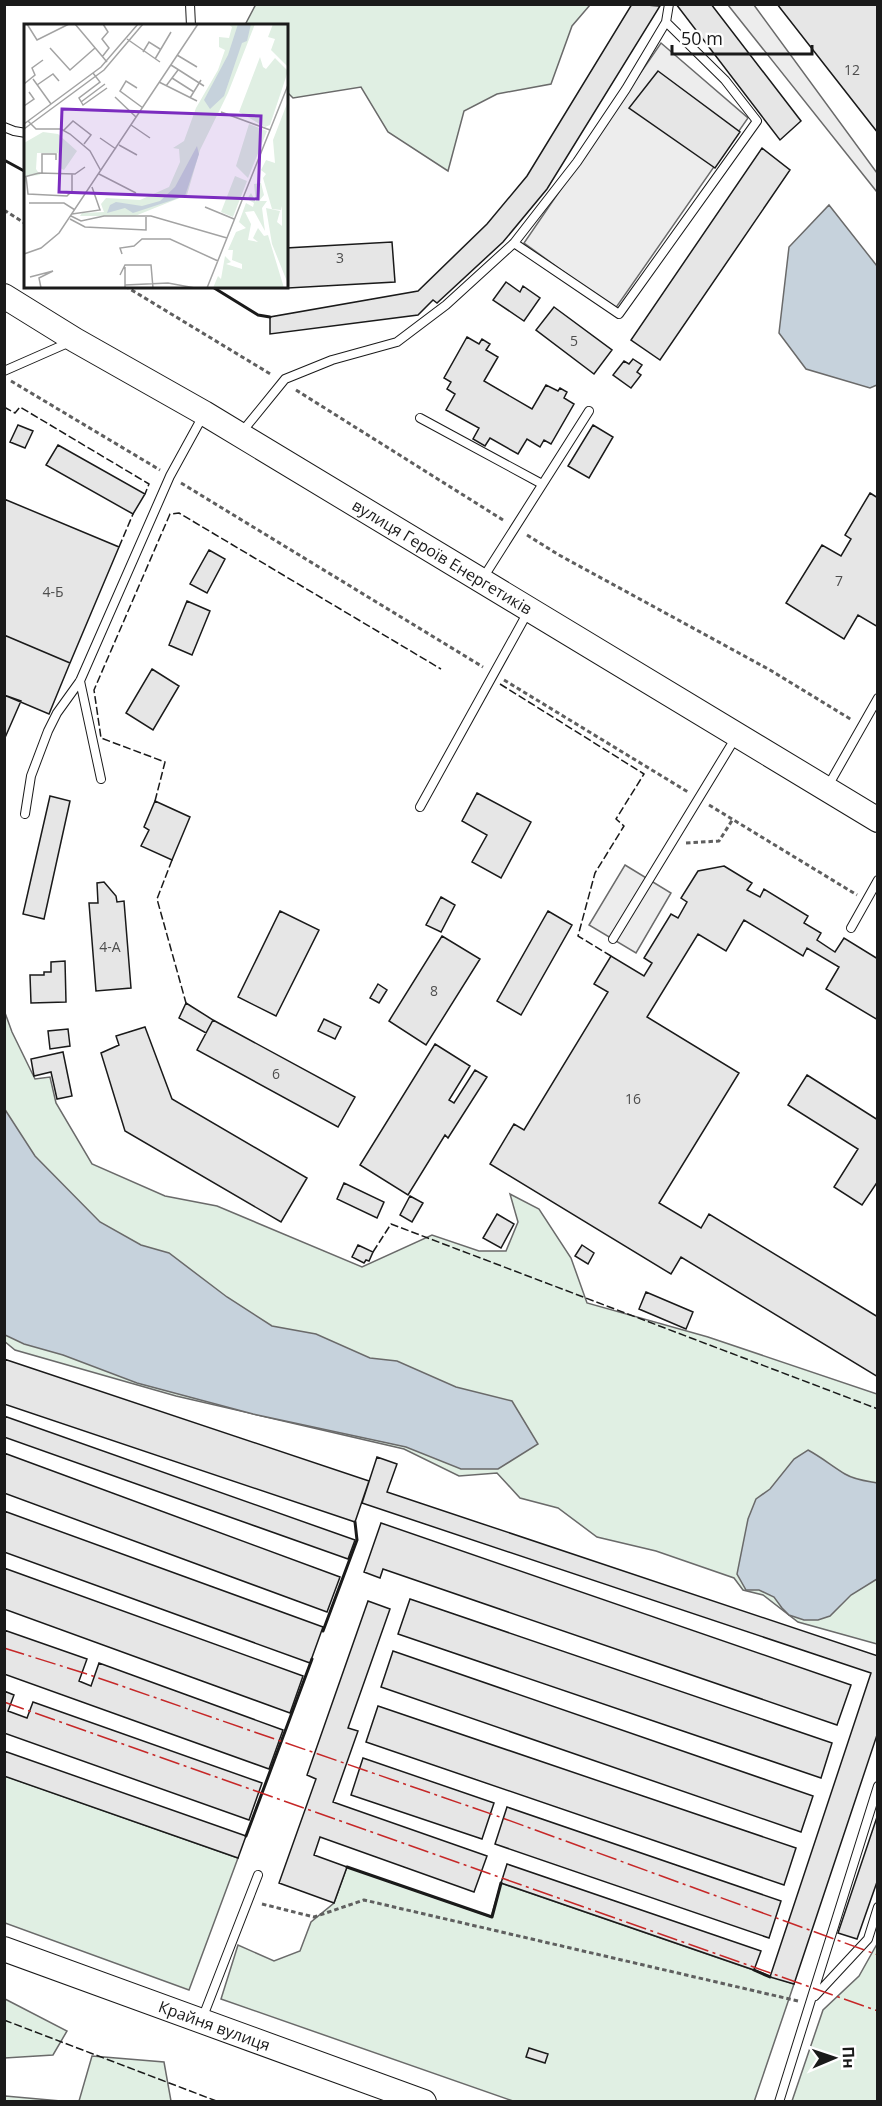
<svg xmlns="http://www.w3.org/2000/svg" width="882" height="2106" viewBox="0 0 882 2106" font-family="'Open Sans',sans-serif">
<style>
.green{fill:#e0efe3;stroke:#6a6a6a;stroke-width:1.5}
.parking{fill:#ededed;stroke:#6a6a6a;stroke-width:1.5}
.water{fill:#c6d2dc;stroke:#6a6a6a;stroke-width:1.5}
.building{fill:#e6e6e6;stroke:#1a1a1a;stroke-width:1.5}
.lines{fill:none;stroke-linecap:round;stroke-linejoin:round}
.lane-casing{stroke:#1a1a1a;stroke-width:10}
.secondary-casing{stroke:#1a1a1a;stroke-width:26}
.path{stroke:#5f5f5f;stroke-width:3;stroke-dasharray:4.5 3;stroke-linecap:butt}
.lane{stroke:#fff;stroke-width:8}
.secondary{stroke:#fff;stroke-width:24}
.fence{stroke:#1a1a1a;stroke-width:1.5;stroke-dasharray:8 3;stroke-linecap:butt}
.wall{stroke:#1a1a1a;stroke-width:3}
.power{stroke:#c62828;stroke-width:1.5;stroke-dasharray:21 4.5 3 4.5;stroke-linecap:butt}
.labels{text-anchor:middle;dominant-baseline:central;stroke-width:4.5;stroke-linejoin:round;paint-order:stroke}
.number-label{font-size:14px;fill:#4d4d4d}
.street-label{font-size:16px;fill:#1a1a1a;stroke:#fff}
.inset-road{fill:none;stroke:#a3a3a3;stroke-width:1.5}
.view{fill:#7b2cbf;fill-opacity:0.15;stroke:#7b2cbf;stroke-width:3}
.inset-edge{fill:none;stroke:#1a1a1a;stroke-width:3}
</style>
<rect width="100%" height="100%" fill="#fff"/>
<path class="green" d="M256 4H590V5L572 26 551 84 497 94 464 111 448 171 388 132 361 87 293 98 287 92 286 26 245 25Z
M4 1010 12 1032 35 1079 50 1077 56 1103 92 1164 165 1196 217 1206 362 1267 432 1235 479 1251H506L518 1222 510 1194 539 1209 571 1258 587 1303 708 1337 877 1394V1644L798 1622 763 1595 743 1590 734 1578 656 1551 597 1537 558 1508 520 1498 497 1473 459 1476 404 1449 176 1396 15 1350 4 1341Z
M5 1776 238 1858 189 1990 5 1923Z
M347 1867 491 1917 501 1883 794 1984 754 2102 513 2101 221 1999 238 1945 274 1961 300 1951 311 1922 334 1903Z
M877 1944V2101H792L823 2010 859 1976Z
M5 1999 67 2031 53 2055 5 2058Z
M92 2056 164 2062 171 2101H79Z
M5 2096 61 2101H5Z"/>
<path class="parking" d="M728 5H754L877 173V192Z
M661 43 748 118 615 309 524 243Z
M625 865 671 893 636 953 589 925Z"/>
<path class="water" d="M829 205 877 266V385L870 388 806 369 779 333 789 247Z
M4 1108 35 1156 100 1222 141 1245 169 1253 227 1297 272 1326 316 1334 370 1358 397 1361 456 1387 512 1401 538 1444 498 1469H461L406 1447 253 1414 137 1383 63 1355 24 1344 5 1335Z
M808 1450C821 1457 832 1466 845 1474 855 1480 866 1481 877 1483V1579L851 1595 830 1616 818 1620H804L789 1615 782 1608 774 1597 759 1590H746L737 1574 748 1519 756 1499 770 1489 794 1459Z"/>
<path class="building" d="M632 4 660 6 547 189 503 242 437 303 433 300 418 315 270 334V317L418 291 487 224 527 176Z
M676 4H711L801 121 780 140Z
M777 4H878V133Z
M658 71 740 132 715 168 629 108Z
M762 148 790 170 660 360 631 340Z
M392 242 395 282 288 288 286 248Z
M506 282 520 292 523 286 540 298 524 321 493 300Z
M554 307 612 350 594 374 536 330Z
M467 337 479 344 482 339 490 344 486 350 498 357 484 381 532 409 546 385 558 391 560 388 567 392 564 398 574 404 551 444 544 440 540 447 527 439 518 454 490 438 485 446 473 439 479 428 446 410 455 394 447 389 451 382 444 378Z
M633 359 642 365 637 372 641 375 631 388 613 375 624 361 629 364Z
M18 425 33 431 25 448 10 442Z
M593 425 613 437 589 478 568 466Z
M58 445 145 494 133 514 46 465Z
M870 493 878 498V627L858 615 844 639 786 603 822 545 841 556 851 539 845 535Z
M4 499 119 547 70 663 4 635Z
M209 550 225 559 207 593 190 584Z
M187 601 210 611 192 655 169 645Z
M4 635 70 663 49 714 4 695Z
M152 669 179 686 153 730 126 713Z
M4 695 21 701 4 740Z
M477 793 531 822 501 878 472 862 487 835 462 821Z
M50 796 70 801 44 919 23 914Z
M155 801 190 817 172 860 141 846 149 830 144 827Z
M724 866 752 883 747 890 760 897 764 889 808 916 804 923 821 933 817 940 835 952 844 938 878 959V1020L826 989 839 967 807 948 803 956 744 920 726 951 698 934 647 1017 739 1073 659 1203 701 1228 709 1214 878 1317V1377L681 1257 671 1274 490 1164 514 1124 524 1130 608 992 594 984 611 956 644 976 652 963 644 958 671 914 678 918 687 902 681 898 698 871Z
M104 882 116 896 117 902 124 901 131 988 96 991 89 903H98L97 883Z
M441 897 455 905 441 932 426 925Z
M280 911 319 930 276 1016 238 997Z
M548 911 572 925 521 1015 497 1001Z
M442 936 480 959 426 1045 389 1021Z
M65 961 66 1002 31 1003 30 975H44V972H51V962Z
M378 984 387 990 379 1003 370 998Z
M186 1003 213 1020 206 1033 179 1018Z
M324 1019 341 1027 335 1039 318 1031Z
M213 1020 355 1097 338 1127 197 1050Z
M145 1027 172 1099 307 1178 281 1222 125 1131 101 1053 119 1045 116 1036Z
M68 1029 70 1046 50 1049 48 1031Z
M435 1044 470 1066 449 1100 454 1103 475 1070 487 1077 448 1138 445 1135 408 1195 360 1165Z
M63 1052 72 1096 57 1099 51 1072 34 1076 31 1059Z
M807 1075 878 1120V1181L862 1205 834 1187 858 1149 788 1105Z
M344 1183 384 1202 377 1218 337 1199Z
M410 1196 423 1203 412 1222 400 1215Z
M497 1214 514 1224 501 1248 483 1238Z
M358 1245 373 1252 369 1261 366 1260 364 1263 352 1257Z
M582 1245 594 1253 588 1264 575 1256Z
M646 1292 693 1312 686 1329 639 1309Z
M4 1359 369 1481 355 1522 4 1404Z
M4 1416 355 1540 348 1559 4 1437Z
M4 1453 340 1577 327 1612 4 1493Z
M377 1457 397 1464 387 1492 878 1656V1732L794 1984 770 1977 871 1673 362 1503Z
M4 1511 323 1627 310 1663 4 1552Z
M381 1523 851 1685 837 1725 383 1569 380 1578 364 1572Z
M4 1568 303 1676 290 1713 4 1609Z
M410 1599 832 1743 821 1778 398 1634Z
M368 1601 390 1609 348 1728 358 1731 333 1802 487 1856 474 1892 320 1837 314 1855 347 1867 334 1903 279 1883 316 1779 307 1775Z
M4 1630 87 1659 79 1681 91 1686 99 1663 283 1730 269 1769 4 1674Z
M393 1651 813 1796 801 1832 381 1687Z
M4 1691 14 1695 8 1711 27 1718 33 1702 262 1783 249 1820 4 1733Z
M378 1706 796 1848 784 1885 366 1742Z
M4 1751 246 1836 238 1858 4 1776Z
M363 1758 494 1803 482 1839 351 1795Z
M507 1807 781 1901 769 1938 495 1844Z
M878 1814V1879L857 1939 838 1933Z
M507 1864 761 1951 754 1970 501 1883Z
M529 2048 548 2054 545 2063 526 2057Z"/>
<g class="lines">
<defs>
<path id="lane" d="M190 4 191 26
M4 127 14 131 26 133
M514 243 619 314 757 121 725 80 666 22
M4 371 70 342
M420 418 542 484
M241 433 285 379 332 360 397 342 446 305 514 243 577 162 626 89 666 22 669 4
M483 578 589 411
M80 681 101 779
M828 786 878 698
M420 807 529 610
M25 814 31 776 48 731 57 713 80 681 170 476 204 414
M851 928 878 880
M613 939 736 737
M815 1996 868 1939 878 1907
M202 2019 258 1875
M779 2102 878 1786"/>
<g id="secondary">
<path id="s1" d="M4 296 75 340 204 413 878 820"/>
<path id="s2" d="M4 1949 424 2102"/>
</g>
</defs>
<use href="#lane" class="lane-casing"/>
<use href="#secondary" class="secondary-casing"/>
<path class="path" d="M4 210 26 224
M125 286 272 375
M11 381 160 470
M296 390 503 520
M181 483 483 667
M527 535 559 555 770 670 852 720
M504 680 688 792
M709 805 857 895
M686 843 719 841 733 819
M262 1904 314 1917 364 1900 798 2001"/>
<use href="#lane" class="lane"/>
<use href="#secondary" class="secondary"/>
<path class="fence" d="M4 407 15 413 20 407 149 484 145 494
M119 547 133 514
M500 684 644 774 616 819 624 826 595 873 578 936 611 956
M155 801 165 762 101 738 94 690 170 514 179 513 441 669
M172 860 157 899 186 1003
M373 1252 391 1224 878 1409
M4 2020 219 2102"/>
<path class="wall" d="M4 160 26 172
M211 286 258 315 270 317
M323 1631 357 1540 355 1522
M246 1836 312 1659
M347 1867 492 1917 501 1883
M754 1970 770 1977"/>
<path class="power" d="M4 1648 87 1674 497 1816 878 1955
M4 1702 878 2011"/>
</g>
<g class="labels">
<g class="number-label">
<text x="852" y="69">12</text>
<text x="340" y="257">3</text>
<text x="574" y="340">5</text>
<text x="839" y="580">7</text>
<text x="53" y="591">4-Б</text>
<text x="110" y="946">4-А</text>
<text x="434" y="990">8</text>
<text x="276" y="1073">6</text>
<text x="633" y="1098">16</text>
</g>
<g class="street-label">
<text stroke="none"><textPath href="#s1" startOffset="510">вулиця Героїв Енергетиків</textPath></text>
<text stroke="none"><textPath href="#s2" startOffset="224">Крайня вулиця</textPath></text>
</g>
</g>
<g transform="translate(24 24)">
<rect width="264" height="264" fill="#fff"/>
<path d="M204 0H231L204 69 176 126 163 171 111 192H56L58 189 80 188 77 180 82 174 116 176 145 163 156 138 155 125 149 124 160 117 172 84 194 46 201 26 195 23V13L205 14 208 3ZM249 0H264V43L247 26 251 15 244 13ZM236 33 239 43 242 45 251 34 264 47 246 101 241 103 215 88ZM264 77V260L248 220 242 184 256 187 253 198 258 202V182L257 186 248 185 239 154 242 150 237 146 242 136 251 139 249 116ZM225 100 243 107 224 154 212 142ZM19 108 34 110 53 127 40 146 36 144 34 129H13L12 145 16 151 3 152 0 164V119ZM211 152 223 157 209 193 197 188ZM237 159 240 171 235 177H243L238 184 241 207 230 187 221 188 227 200 224 216 234 218 229 214 234 204 240 212 244 211 260 264H189L194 252 197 255 201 232 207 238 202 240 218 245V240L208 236 209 226H204L212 208 222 204 215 198 222 179 229 183 230 179 223 175 227 169 232 178 230 160Z" fill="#e0efe3"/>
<path d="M214 0H227L223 17 218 19 200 72 186 85 180 76 204 31ZM173 122 175 130 161 172 109 189 101 184 83 189 86 181 92 178 118 182 136 177 151 163Z" fill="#c6d2dc"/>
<path class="inset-road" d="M3 0 13 16 45 0M51 0 83 38M103 15 136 38M26 24 46 46 71 24M119 28 125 18 136 25M153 31 173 43M78 33 85 24 78 15 84 8 79 0M131 35 147 8M147 41 180 62M69 49 76 58 55 74 59 81 83 64M148 54 170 68M9 55 27 80M135 58 173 77M0 60 11 51 8 44 19 36M13 61 29 50 35 57M142 62 154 46M113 64 102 57 96 67 119 84M91 73 112 93M166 74 177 56M57 78 81 60M0 82 10 75 5 68M197 88 246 106M4 97 12 105H37L46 110 66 127 77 147M0 100 77 43 114 0M107 101 126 114M0 105 80 46 119 0M40 106 49 97 67 111 60 120M76 114 92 125M95 121 113 131M18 149V130H32V136M75 150 112 169M2 152 4 170 43 172 48 167V150M0 153 15 149 51 150 61 143M5 179H40L51 186M181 183 210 195M48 190 76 186 68 163M47 192 57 197 80 192H127L203 214M46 195 61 203 122 206V193M0 230 17 224 35 209 174 0M98 230 96 224 110 222 118 215H146L194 237M101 243V264M96 251 101 241H127L129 264M6 253 29 247 15 254 17 264M101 261 144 259 171 264M183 264 264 61"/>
<path class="view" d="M38 85 237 92 234 175 35 168Z"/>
<rect width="264" height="264" class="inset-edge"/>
</g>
<rect width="882" height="2106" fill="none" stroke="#1a1a1a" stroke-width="12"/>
<g transform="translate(834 2058) rotate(88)" stroke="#ffffff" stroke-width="4.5" paint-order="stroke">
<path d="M0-4.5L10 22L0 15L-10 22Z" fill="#1a1a1a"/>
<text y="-9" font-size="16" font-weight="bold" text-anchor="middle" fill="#1a1a1a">Пн</text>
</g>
<path d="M672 45v9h140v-9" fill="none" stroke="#1a1a1a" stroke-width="3"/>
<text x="681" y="45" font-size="18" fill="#1a1a1a" stroke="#ffffff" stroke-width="4.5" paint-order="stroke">50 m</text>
</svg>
